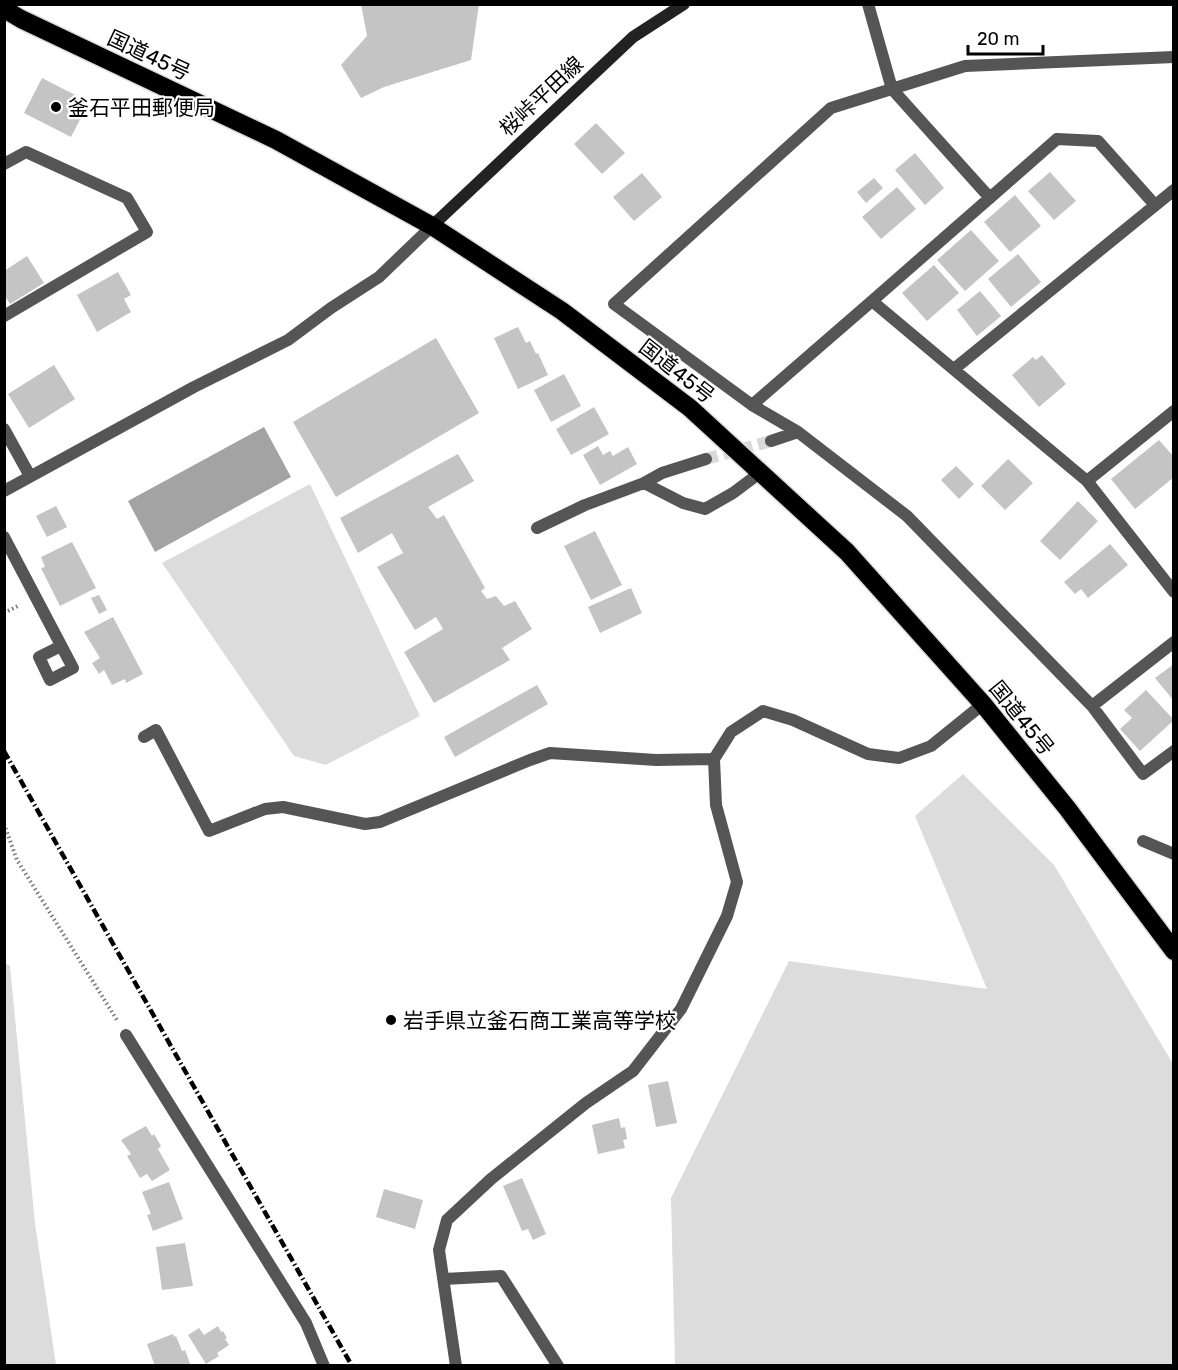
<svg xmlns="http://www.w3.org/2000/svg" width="1178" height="1370" viewBox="0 0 1178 1370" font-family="Rubik,'Noto Sans JP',sans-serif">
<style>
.green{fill:#dcdcdc}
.water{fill:#a3a3a3}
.building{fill:#c4c4c4}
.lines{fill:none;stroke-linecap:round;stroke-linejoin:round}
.street-tunnel{stroke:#d9d9d9;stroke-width:12;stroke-dasharray:12 6;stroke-linecap:butt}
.highway-casing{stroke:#dbdbdb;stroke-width:21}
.path{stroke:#777;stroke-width:4;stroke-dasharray:1.5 3;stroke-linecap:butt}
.street{stroke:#555;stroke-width:12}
.secondary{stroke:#222;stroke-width:12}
.highway{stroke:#000;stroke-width:18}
.rail{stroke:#000;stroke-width:4.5;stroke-dasharray:9 3 1.5 3;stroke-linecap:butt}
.poi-dot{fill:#000;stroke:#fff;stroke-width:2}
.labels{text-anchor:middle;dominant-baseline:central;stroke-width:4.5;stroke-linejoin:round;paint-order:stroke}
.street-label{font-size:21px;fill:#000;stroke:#fff}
.poi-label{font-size:21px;fill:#000;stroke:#fff;text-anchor:start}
</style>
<rect width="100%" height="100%" fill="#fff"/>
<path class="green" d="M310 484 420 716 326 765 294 756 162 563Z
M963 774 1054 865 1173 1064V1365H675L671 1198 789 961 987 989 915 816Z
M5 963 10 966 35 1223 56 1365H5Z"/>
<path class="water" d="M264 427 291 477 155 552 128 501Z"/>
<path class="building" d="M361 4H479L471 60 384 87 361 98 341 65 367 36Z
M42 78 89 102 71 137 24 113Z
M596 123 625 153 602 174 574 144Z
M915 153 944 188 925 205 895 170Z
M1050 172 1076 201 1054 220 1028 191Z
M642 173 662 197 634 221 613 197Z
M874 178 883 188 866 203 857 192Z
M897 187 916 209 881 239 862 217Z
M1015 195 1041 226 1010 252 984 222Z
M971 230 999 261 965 291 937 260Z
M1018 254 1041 282 1011 307 988 279Z
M27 256 44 283 10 304 4 294V271Z
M934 265 959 293 927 321 902 293Z
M118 272 131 295 124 299 131 312 97 332 77 295Z
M980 291 1001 316 977 336 957 310Z
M518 327 526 343 530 341 536 354 538 353 548 375 518 389 494 338Z
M436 338 479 413 336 497 293 422Z
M1042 355 1066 384 1039 407 1012 375 1033 357 1036 360Z
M54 365 75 399 29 428 8 394Z
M564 374 581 406 551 422 534 390Z
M594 407 609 434 571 455 556 429Z
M1159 440 1174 457V477L1135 509 1111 479Z
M598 446 603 455 610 451 613 456 628 447 637 464 600 485 583 455Z
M458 454 474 481 428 507 437 519 444 515 485 588 481 591 487 599 496 596 504 606 515 601 532 629 502 648 510 660 434 703 404 652 443 629 436 617 415 630 377 567 403 553 392 533 358 553 340 518Z
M1008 459 1033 483 1005 510 981 486Z
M956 466 974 484 959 499 941 480Z
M1078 501 1098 521 1060 560 1040 541Z
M56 506 67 527 47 537 36 516Z
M595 531 622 585 591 600 564 546Z
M72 542 96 588 60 606 41 568 45 567 41 557Z
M1110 544 1128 565 1088 598 1081 589 1075 594 1064 582Z
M631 588 642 613 600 633 588 607Z
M99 595 107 610 99 614 91 598Z
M113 617 143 674 126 683 125 679 112 685 104 670 99 674 92 663 100 658 84 632Z
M1174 664V701L1155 678Z
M537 685 548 704 455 757 444 737Z
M1146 690 1174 720 1140 751 1120 729 1132 718 1124 710Z
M668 1081 677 1123 656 1127 648 1085Z
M619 1118 621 1128 625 1127 627 1139 623 1140 625 1148 598 1154 592 1125Z
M146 1126 152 1136 154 1134 161 1146 158 1149 170 1170 152 1181 147 1174 140 1178 127 1156 131 1154 121 1140Z
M522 1178 546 1234 533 1240 528 1229 522 1231 503 1186Z
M169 1182 183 1219 153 1231 147 1215 151 1214 142 1192Z
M384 1189 423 1200 415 1229 376 1217Z
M185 1243 193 1286 162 1290 156 1247Z
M218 1326 221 1332 223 1331 227 1338 225 1339 229 1345 217 1353 219 1356 206 1364 188 1335 199 1328 204 1335Z
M173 1334 174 1337 176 1336 182 1351 185 1350 191 1366H155L147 1344Z"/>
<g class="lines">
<path class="street-tunnel" d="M706 459 771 441"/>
<defs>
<path id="highway" d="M4 9 21 19 276 140 432 226 562 311 690 408 847 552 983 704 1067 808 1174 951"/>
</defs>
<use href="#highway" class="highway-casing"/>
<path class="path" d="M4 613 20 605
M4 824 17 860 117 1020"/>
<path class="street" d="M868 4 892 89 990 198
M1174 57 965 66 831 108 614 304 752 405 872 301 1087 481 1174 592
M4 164 26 152 127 198 147 232 4 316
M872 301 1057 139 1098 141 1155 205
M954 369 1174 190
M752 405 798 432 907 516 1092 706 1143 774 1174 751
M4 429 30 476
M771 441 798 432
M1087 481 1174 411
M644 483 662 473 706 459
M4 491 194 387 288 340 331 308 379 277 432 226
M537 528 585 505 644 483 683 503 705 509 733 493 761 472
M4 537 73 668 50 680 39 657 61 646
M1092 706 1174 642
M144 737 156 730 209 831 265 809 283 807 365 824 380 822 530 760 550 753 656 760 714 759
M1143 841 1174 854
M126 1035 306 1323 324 1366
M444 1279 501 1276 558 1366
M456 1366 439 1250 447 1220 491 1179 586 1103 633 1071 681 1009 727 916 737 882 716 805 714 759 731 732 763 711 793 720 868 754 899 758 931 746 983 704"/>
<path class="secondary" d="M432 226 633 37 684 4"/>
<use href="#highway" class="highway"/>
<path class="rail" d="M4 751 352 1366"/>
</g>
<g class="poi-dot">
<circle cx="56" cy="107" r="6"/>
<circle cx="391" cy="1020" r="6"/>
</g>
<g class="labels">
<g class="street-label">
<text transform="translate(149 55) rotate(25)">国道45号</text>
<text transform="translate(541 96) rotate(-43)">桜峠平田線</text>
<text transform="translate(677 371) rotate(38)">国道45号</text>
<text transform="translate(1022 718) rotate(51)">国道45号</text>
</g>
<g class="poi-label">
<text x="68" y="107">釜石平田郵便局</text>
<text x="403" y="1020">岩手県立釜石商工業高等学校</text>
</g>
</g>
<rect width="1178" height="1370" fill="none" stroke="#000000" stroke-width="12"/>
<path d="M968 45v9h75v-9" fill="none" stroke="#000000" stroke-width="3"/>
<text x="977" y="45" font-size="18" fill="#000000" stroke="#ffffff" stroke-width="4.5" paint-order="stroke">20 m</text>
</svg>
